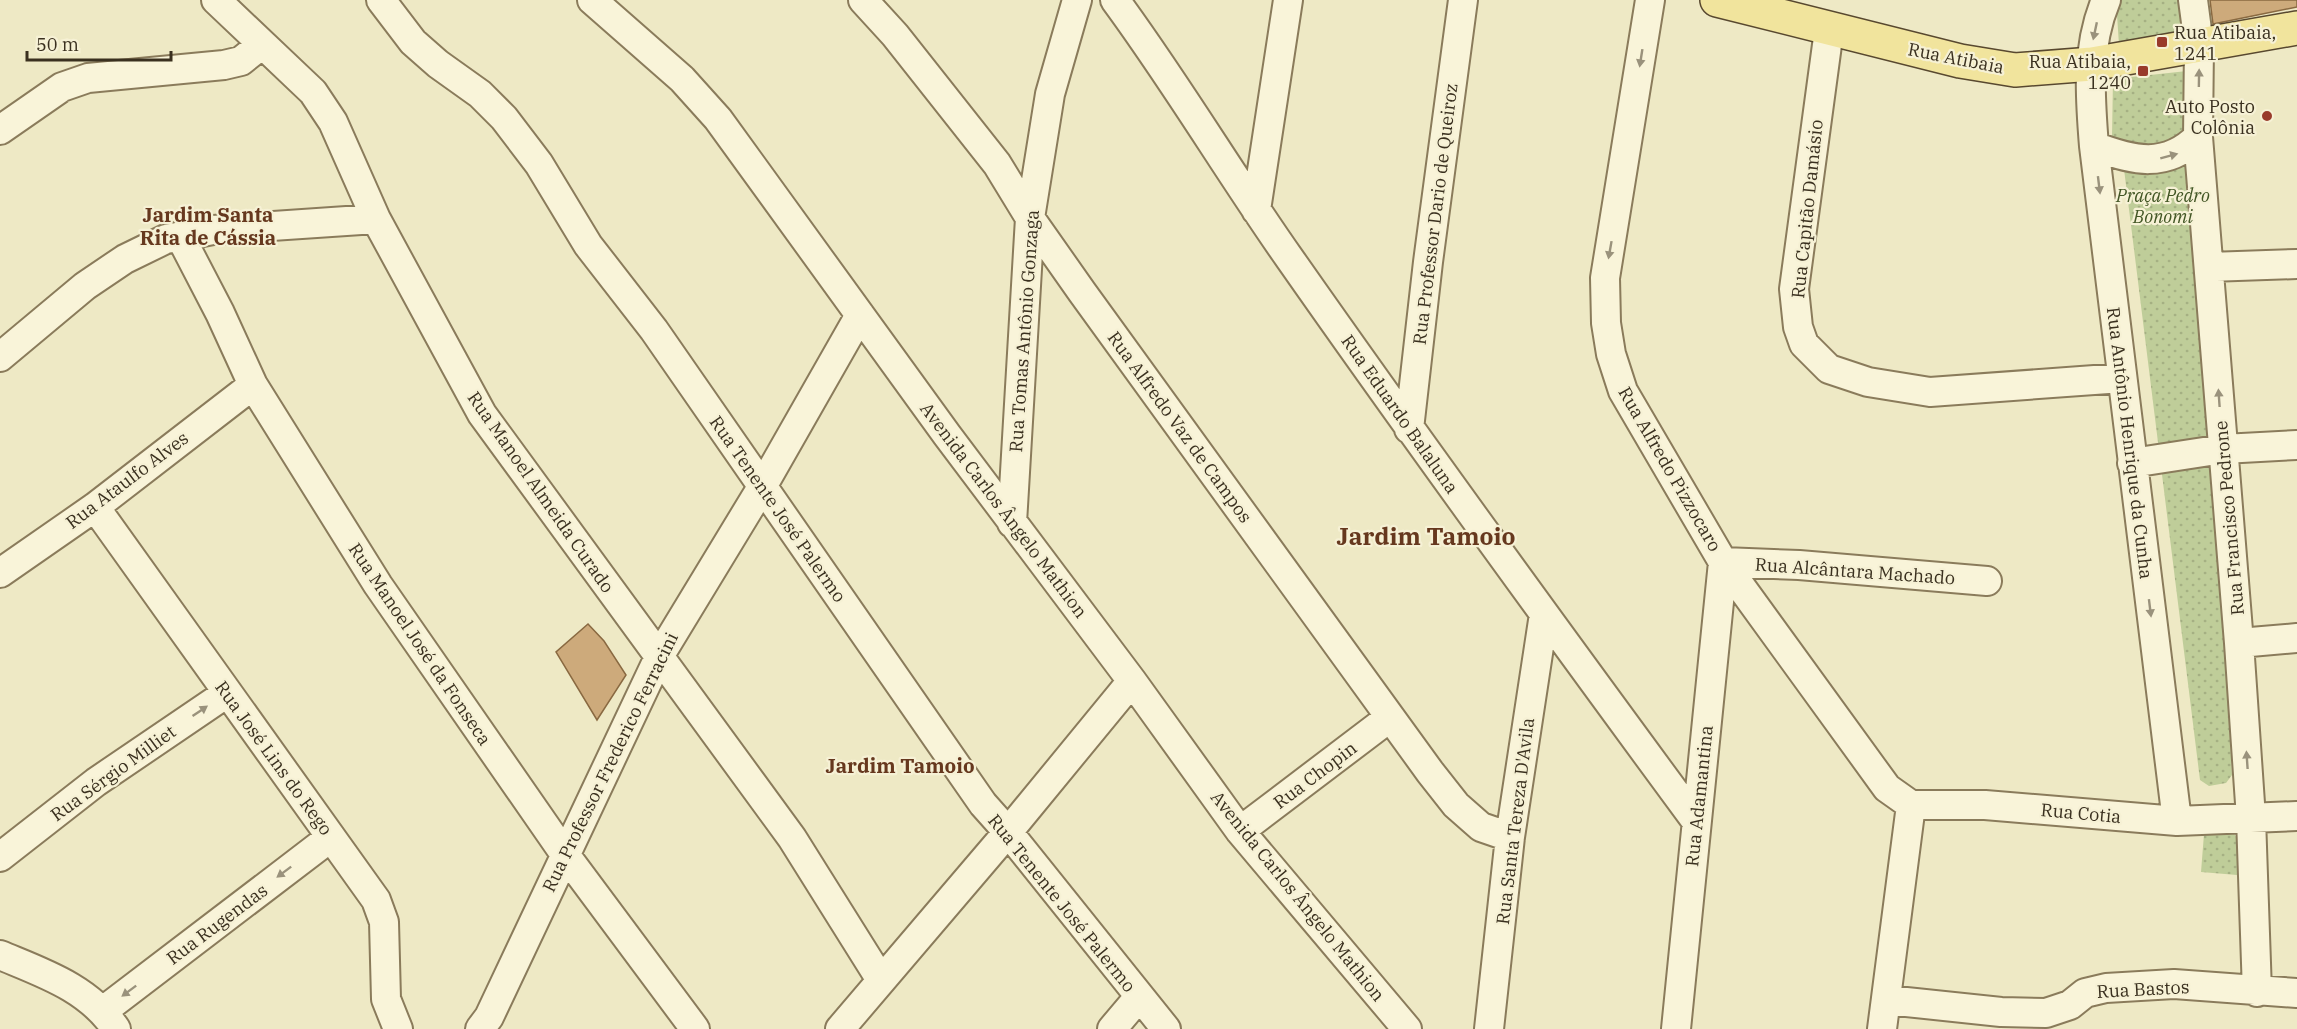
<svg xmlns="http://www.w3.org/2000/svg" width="2297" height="1029" viewBox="0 0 2297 1029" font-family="'IBM Plex Serif',serif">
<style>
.grass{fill:url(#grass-dots)}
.building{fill:#cdaa7b;stroke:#896941;stroke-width:1.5}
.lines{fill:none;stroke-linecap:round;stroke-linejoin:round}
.minor-casing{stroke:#8a7b5b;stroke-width:32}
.major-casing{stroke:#58482f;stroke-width:36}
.minor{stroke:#f9f4d9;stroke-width:28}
.major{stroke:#f1e49d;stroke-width:33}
.oneway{fill:#9a927c}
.poi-dot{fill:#993b2b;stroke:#f6f1d5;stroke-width:2}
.labels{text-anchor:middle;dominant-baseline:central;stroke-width:4.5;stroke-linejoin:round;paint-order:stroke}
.poi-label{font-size:18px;fill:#3a301f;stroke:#f6f1d5;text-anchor:end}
.street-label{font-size:18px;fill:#3a301f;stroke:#f6f1d5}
.park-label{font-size:18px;font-style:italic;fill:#425625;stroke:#f6f1d5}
.neighbourhood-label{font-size:20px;font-weight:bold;fill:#66381e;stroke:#f6f1d5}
.district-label{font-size:24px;font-weight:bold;fill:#66381e;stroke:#f6f1d5}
</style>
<defs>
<pattern id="grass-dots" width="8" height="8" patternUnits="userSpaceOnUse" patternTransform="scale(1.5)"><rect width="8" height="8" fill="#bfcd99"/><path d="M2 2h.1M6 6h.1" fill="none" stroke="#a5b083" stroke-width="1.8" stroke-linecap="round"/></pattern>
</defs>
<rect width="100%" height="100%" fill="#eee9c5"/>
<path class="grass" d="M2116 0H2187L2189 33 2119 45Z
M2187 71 2188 137 2171 148 2120 145 2112 136 2113 79Z
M2195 159 2213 415 2232 775 2226 783 2209 786 2200 780 2123 161Z
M2209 826 2231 830 2238 839 2237 875 2201 872 2204 834Z"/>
<path class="building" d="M2210 0H2297V7L2213 24Z
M588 624 604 641 626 675 597 720 556 652Z"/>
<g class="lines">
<defs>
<path id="minor" d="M216 0 313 92 333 122 376 219 482 414 792 838 881 980
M381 0 413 42 438 64 480 94 504 118 539 164 588 245 654 330 983 804 1008 832 1166 1029
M592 0 682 79 718 119 947 435 1132 681 1240 831 1407 1029
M863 0 895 35 997 164 1030 218 1082 292 1430 772 1456 805 1481 827 1510 837
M1115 0C1177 84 1230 174 1290 259 1423 449 1559 635 1696 821
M1650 0 1605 278 1606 323 1611 354 1623 391 1723 562 1887 788 1911 805
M2106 0C2086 47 2090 97 2094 146L2177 821
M2193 0 2199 45 2198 137 2239 643 2251 818 2257 992
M1829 30 1794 289 1798 327 1804 344 1829 369 1868 382 1930 392 2122 378
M0 130 62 87 88 78 224 65 241 61 261 45
M2094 146C2133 161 2166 169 2198 137
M1256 210 1288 0
M180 236 220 313 253 385 378 585 564 853 695 1029
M2209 267 2297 264
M0 357 85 286 125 259 166 239 213 230 376 219
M1409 429 1428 262 1463 0
M2132 463 2223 449 2297 445
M95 507 376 900 384 922 386 999 398 1029
M1012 523 1030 218 1050 94 1077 0
M1723 562 1799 565 1987 581
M0 573 95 507 253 385
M2239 643 2297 638
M1911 805H1985L2177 821 2297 816
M1240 831 1389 718
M0 857 96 782 227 693
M0 955C43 973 89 988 116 1029
M1887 1000 2001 1012 2046 1013 2070 1005 2085 993 2106 988 2174 984 2297 993
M103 1011 331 837
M480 1029 489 1017 660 655 762 487 860 315
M840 1029 1008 832 1132 681
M1112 1029 1139 997
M1489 1029 1510 837 1544 614
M1676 1029 1723 562
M1882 1029 1911 805"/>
<path id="major" d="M1717 0 1960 61 2015 70 2092 64 2297 28"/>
</defs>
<use href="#minor" class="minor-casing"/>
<use href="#major" class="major-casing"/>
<use href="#minor" class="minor"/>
<use href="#major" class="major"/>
</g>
<defs><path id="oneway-solid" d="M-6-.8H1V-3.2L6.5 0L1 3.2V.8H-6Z" transform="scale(1.5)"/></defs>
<g class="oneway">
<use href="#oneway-solid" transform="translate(2095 31) rotate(102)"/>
<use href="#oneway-solid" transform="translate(1641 58) rotate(99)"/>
<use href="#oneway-solid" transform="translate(2199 78) rotate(-89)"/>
<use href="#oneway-solid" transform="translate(2169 156) rotate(-15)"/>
<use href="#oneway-solid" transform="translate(2099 185) rotate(83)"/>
<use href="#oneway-solid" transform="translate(1610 250) rotate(100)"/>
<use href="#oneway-solid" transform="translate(2219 398) rotate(-94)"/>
<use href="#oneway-solid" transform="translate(2150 608) rotate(83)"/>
<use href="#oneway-solid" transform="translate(200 711) rotate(-34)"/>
<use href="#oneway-solid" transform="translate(2247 760) rotate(-94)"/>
<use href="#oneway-solid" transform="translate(284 872) rotate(143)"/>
<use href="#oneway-solid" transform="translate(129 991) rotate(143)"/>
</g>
<g class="poi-dot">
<rect x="2156" y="36" width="12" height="12" rx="3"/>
<rect x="2137" y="65" width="12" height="12" rx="3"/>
<circle cx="2267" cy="116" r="6"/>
</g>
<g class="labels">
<g class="poi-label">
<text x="2174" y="32" text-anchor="start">Rua Atibaia,<tspan x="2174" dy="21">1241</tspan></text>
<text x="2131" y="61">Rua Atibaia,<tspan x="2131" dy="21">1240</tspan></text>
<text x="2255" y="106">Auto Posto<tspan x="2255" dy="21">Colônia</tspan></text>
</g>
<g class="street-label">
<text transform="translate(1956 58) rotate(11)">Rua Atibaia</text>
<text transform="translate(1807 209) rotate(-84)">Rua Capitão Damásio</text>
<text transform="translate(1435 214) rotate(-83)">Rua Professor Dario de Queiroz</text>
<text transform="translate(1024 331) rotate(-86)">Rua Tomas Antônio Gonzaga</text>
<text transform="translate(1400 414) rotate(55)">Rua Eduardo Balaluna</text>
<text transform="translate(1180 427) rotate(54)">Rua Alfredo Vaz de Campos</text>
<text transform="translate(2130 443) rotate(83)">Rua Antônio Henrique da Cunha</text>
<text transform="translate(1670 469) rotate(60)">Rua Alfredo Pizzocaro</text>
<text transform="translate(127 480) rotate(-37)">Rua Ataulfo Alves</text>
<text transform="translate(541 492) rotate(55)">Rua Manoel Almeida Curado</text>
<text transform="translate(778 509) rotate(55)">Rua Tenente José Palermo</text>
<text transform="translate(1004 510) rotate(53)">Avenida Carlos Ângelo Mathion</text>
<text transform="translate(2229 518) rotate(-95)">Rua Francisco Pedrone</text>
<text transform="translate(1855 571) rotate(4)">Rua Alcântara Machado</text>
<text transform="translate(420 644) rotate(56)">Rua Manoel José da Fonseca</text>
<text transform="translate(274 758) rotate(54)">Rua José Lins do Rego</text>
<text transform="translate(610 762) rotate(-64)">Rua Professor Frederico Ferracini</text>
<text transform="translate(113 773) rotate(-36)">Rua Sérgio Milliet</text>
<text transform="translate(1315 775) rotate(-37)">Rua Chopin</text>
<text transform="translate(1699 796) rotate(-84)">Rua Adamantina</text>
<text transform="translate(2081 813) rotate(5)">Rua Cotia</text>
<text transform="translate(1515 821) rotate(-83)">Rua Santa Tereza D'Avila</text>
<text transform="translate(1298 896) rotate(51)">Avenida Carlos Ângelo Mathion</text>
<text transform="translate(1062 903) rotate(51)">Rua Tenente José Palermo</text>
<text transform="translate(217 924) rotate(-37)">Rua Rugendas</text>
<text transform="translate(2143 989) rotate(-3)">Rua Bastos</text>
</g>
<g class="park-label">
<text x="2163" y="195">Praça Pedro<tspan x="2163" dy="21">Bonomi</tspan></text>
</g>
<g class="neighbourhood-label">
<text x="208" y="214">Jardim Santa<tspan x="208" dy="23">Rita de Cássia</tspan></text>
<text x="900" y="765">Jardim Tamoio</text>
</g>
<g class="district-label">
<text x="1426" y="536">Jardim Tamoio</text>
</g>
</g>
<path d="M27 51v9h144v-9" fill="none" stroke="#3a301f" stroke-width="3"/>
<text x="36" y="51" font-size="18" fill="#3a301f" stroke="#f6f1d5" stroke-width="4.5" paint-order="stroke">50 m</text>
</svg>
